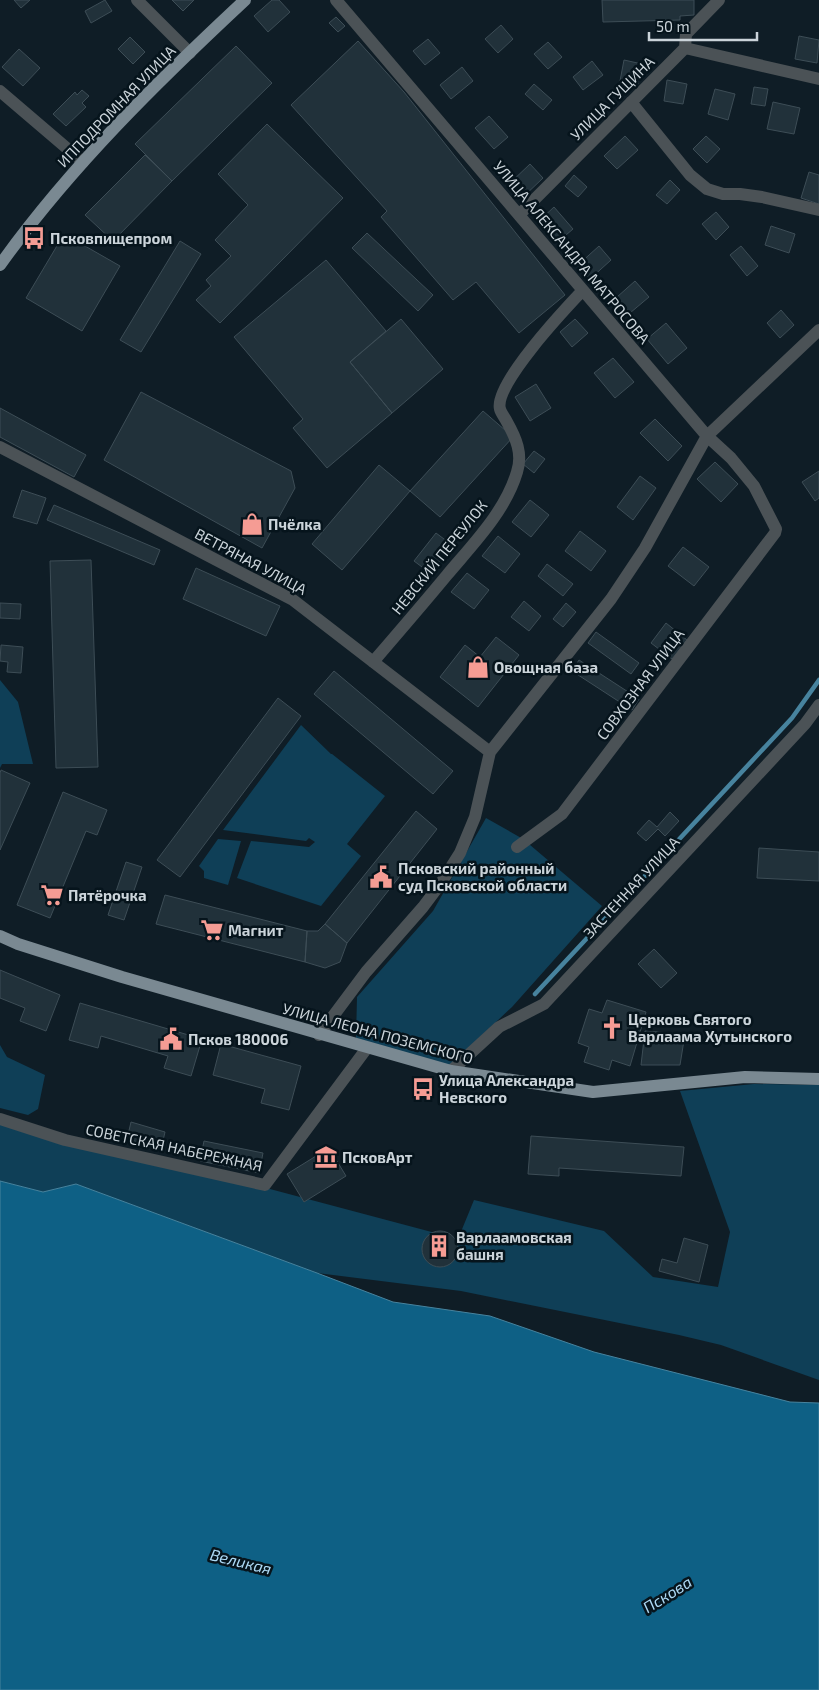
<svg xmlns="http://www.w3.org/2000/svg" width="819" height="1690" viewBox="0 0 819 1690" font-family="'Exo 2',sans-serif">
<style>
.green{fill:#0f3f57}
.water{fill:#0e6085;stroke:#47839e}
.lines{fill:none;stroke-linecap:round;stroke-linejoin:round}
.stream{stroke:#47839e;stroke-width:4.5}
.building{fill:#21313a;stroke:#3d4d56}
.minor{stroke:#4b5256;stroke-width:12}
.major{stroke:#7a8992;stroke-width:12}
.labels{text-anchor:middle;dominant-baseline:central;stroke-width:5;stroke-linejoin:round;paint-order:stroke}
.street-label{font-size:15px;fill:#cbd4da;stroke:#06141c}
.poi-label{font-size:15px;font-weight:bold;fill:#cbd4da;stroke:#06141c;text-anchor:start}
.water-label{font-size:16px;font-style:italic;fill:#add9f4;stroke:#06141c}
</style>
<rect width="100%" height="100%" fill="#0f1d26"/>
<path class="green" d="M0 680 18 702 33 764H2L0 768Z
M301 725 331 754H332L385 796 347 844 361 856 321 906 237 878 251 841 309 847 315 842 309 838 306 841 223 830Z
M486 818 523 839 602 906 512 1007 449 1066 356 1038 357 997 433 911Z
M218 839 241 841 228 885 204 878V871L199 866Z
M0 1045 7 1057 45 1075 38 1109 28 1115 0 1108Z
M754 1084 819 1085V1380L721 1345 679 1335 461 1291 317 1273 76 1184 43 1192 0 1181V1117L458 1239 474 1200 604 1231 653 1277 718 1287 730 1232 680 1091Z"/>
<path class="water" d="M0 1181 43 1192 76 1184 317 1273 393 1302 490 1316 594 1352 790 1402 819 1403V1690H0Z"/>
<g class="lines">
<path class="stream" d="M535 994 792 718 819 680"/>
</g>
<path class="building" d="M14 0H30L21 8Z
M105 0 112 11 91 23 85 11Z
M172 0H194L183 11Z
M272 0H279L290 12 268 32 254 16Z
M602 0H694V15L680 16V20L603 22Z
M336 17 345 26 338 32 329 23Z
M501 25 513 39 498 53 485 39Z
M799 36 819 40 817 63 795 59Z
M130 37 145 52 133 64 118 49Z
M428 39 440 53 425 65 413 51Z
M358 41 404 92 565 295 519 333 476 282 453 300 381 217 387 211 291 105Z
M548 42 562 57 548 69 534 54Z
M236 46 272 83 172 181 135 144Z
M19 49 40 68 23 86 2 67Z
M624 60 642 64 638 84 620 81Z
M592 61 603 75 583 90 573 77Z
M462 67 473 81 451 99 440 85Z
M667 80 687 84 683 104 664 101Z
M534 84 552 100 543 110 525 94Z
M754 87 768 89 765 106 751 104Z
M715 89 735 94 728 120 708 114Z
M82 90 89 96 82 103 86 107 66 126 53 114 75 92 77 95Z
M773 102 800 108 794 134 767 129Z
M489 116 508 137 494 149 475 128Z
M267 124 343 198 220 323 196 300 211 286 206 280 231 256 215 240 248 205 218 174Z
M625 136 638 150 617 169 604 156Z
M706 136 720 149 707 163 693 149Z
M145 155 172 181 113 241 85 215Z
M530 164 543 178 522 198 509 184Z
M809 172 819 175V204L801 198Z
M574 175 587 187 578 197 565 186Z
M670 180 680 190 667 204 656 195Z
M554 207 573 229 559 241 540 220Z
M716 212 729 227 716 240 702 224Z
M771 226 795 234 789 253 765 245Z
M367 233 433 295 418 311 352 248Z
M64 234 120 266 82 331 26 298Z
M180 241 201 254 141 352 120 340Z
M599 246 611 260 590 279 578 265Z
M741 246 758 266 747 276 730 255Z
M326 260 386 331 350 362 392 413 327 468 293 428 303 419 234 337Z
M635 281 649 297 630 313 617 297Z
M781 310 794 325 780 338 767 323Z
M401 319 443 369 392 413 350 362Z
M575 319 588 333 572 347 560 332Z
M666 323 687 348 668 364 647 339Z
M613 358 634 382 615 398 594 373Z
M536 384 551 408 530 421 515 397Z
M141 392 291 471 295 488 262 548 104 460Z
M0 408 86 455 74 477 0 437Z
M483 411 513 437 440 517 410 491Z
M655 419 682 446 668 461 640 433Z
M534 451 545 459 534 473 523 464Z
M715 462 738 484 721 502 697 479Z
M379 465 410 491 342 570 312 544Z
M819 471V498L815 501 802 482Z
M640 476 656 488 633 520 617 507Z
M22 490 46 498 37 524 13 517Z
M530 500 549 515 531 537 512 522Z
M54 505 160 550 154 565 47 520Z
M580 531 606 551 591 571 565 551Z
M436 533 452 545 430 573 414 561Z
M498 536 520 554 505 573 482 556Z
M683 547 709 567 694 586 668 566Z
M91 560 98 767 56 768 50 561Z
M547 564 573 584 563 596 538 576Z
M196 568 280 606 266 636 183 599Z
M467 573 489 590 474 609 451 592Z
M524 601 541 616 529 631 511 617Z
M0 603 21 604 20 619 0 618Z
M566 603 576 612 563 627 553 619Z
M666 623 687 640 672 659 651 643Z
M596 632 639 663 631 674 588 643Z
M496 637 519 655 478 707 440 677 465 645 480 657Z
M1 645 23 647 21 673 7 672 8 662 0 661Z
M579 660 639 699 632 710 572 671Z
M334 671 453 771 433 794 314 694Z
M278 698 301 716 180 877 157 860Z
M1 770 30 783 0 850V773Z
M63 792 107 810 97 835 86 831 50 918 17 905Z
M416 811 437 829 347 943 325 924Z
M670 812 679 821 665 836 658 829 646 841 637 833 649 820 657 827Z
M759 848 819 852V881L757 878Z
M126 862 142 867 124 920 108 915Z
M165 895 307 931 305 962 156 924Z
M325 924 347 943 340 962 325 968 305 962 307 931H318Z
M654 949 677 973 661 988 638 964Z
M0 970 60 995 46 1031 20 1021 25 1008 0 998Z
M607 1000 646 1012 630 1066 612 1060 609 1070 584 1062 589 1047 578 1043 589 1009 602 1013Z
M80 1003 202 1039 191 1076 164 1068 168 1056 101 1036 98 1048 69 1040Z
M645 1031 685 1034 680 1065H641Z
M221 1044 301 1066 289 1110 261 1103 265 1089 213 1075Z
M131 1122 165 1132 161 1149 127 1139Z
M531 1136 684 1147 681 1176 559 1168V1176L528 1174Z
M204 1141 263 1153 259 1173 200 1161Z
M329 1148 346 1176 304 1202 287 1174Z
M422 1249a18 18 0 1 1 36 0a18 18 0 1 1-36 0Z
M684 1238 708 1245 699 1282 659 1271 662 1259 677 1263Z"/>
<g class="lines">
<path class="minor" d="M137 0 190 53
M336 0 707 436 731 458 754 486 776 529 775 533 562 814 517 847
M685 48 819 79
M0 91 83 162
M631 102 690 175 707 189 723 194H740L762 197 819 210
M519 215 685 48 686 34 719 0
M0 447 293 600 490 752
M373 662C398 633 423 604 447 575 473 544 505 512 517 472 523 454 516 438 507 422 505 418 501 413 500 409 493 385 566 308 583 290
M319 1035 366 972 423 907 441 883 460 853 475 817 490 752 611 599 645 548 707 436 819 330
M451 1071 499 1027 544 1004 805 724 819 705
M0 1119 65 1140 265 1185 367 1048"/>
<path class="major" d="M0 265C70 167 157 82 245 0
M0 936 18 944 122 977 451 1071 593 1092 745 1077 819 1079"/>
</g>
<defs>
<symbol id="bus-bare" viewBox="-9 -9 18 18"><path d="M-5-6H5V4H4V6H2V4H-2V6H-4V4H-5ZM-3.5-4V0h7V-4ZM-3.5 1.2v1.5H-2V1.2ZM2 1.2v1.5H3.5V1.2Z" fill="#f59c94" stroke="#06141c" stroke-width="2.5" paint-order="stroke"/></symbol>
<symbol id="shop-bare" viewBox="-9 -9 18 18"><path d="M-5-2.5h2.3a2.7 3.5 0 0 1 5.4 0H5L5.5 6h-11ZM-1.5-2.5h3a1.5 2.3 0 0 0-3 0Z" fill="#f59c94" stroke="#06141c" stroke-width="2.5" paint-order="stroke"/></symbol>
<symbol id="civic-bare" viewBox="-9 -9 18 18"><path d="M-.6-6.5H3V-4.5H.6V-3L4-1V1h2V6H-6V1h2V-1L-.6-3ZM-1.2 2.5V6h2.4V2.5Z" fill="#f59c94" stroke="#06141c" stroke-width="2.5" paint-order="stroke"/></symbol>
<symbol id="supermarket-bare" viewBox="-9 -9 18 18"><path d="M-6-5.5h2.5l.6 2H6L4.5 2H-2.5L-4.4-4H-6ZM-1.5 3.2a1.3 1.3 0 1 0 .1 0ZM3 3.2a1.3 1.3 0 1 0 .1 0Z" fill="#f59c94" stroke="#06141c" stroke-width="2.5" paint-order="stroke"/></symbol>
<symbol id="church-bare" viewBox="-9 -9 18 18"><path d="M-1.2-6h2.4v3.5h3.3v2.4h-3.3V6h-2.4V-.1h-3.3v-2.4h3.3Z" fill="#f59c94" stroke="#06141c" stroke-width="2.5" paint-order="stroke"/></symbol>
<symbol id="museum-bare" viewBox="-9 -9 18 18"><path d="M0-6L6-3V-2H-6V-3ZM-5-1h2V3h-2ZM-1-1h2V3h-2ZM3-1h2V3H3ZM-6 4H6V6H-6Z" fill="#f59c94" stroke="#06141c" stroke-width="2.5" paint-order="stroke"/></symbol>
<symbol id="building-bare" viewBox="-9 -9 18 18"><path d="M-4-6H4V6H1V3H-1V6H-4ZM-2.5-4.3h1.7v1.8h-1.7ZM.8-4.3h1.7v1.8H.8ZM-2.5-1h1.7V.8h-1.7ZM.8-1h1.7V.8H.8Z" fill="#f59c94" stroke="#06141c" stroke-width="2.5" paint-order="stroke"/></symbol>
</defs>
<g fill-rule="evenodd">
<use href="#bus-bare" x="18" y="222" width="32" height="32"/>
<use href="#shop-bare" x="236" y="508" width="32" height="32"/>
<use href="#shop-bare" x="462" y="651" width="32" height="32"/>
<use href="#civic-bare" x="365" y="861" width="32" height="32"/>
<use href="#supermarket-bare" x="36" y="879" width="32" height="32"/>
<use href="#supermarket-bare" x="196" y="914" width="32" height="32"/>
<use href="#church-bare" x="596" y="1012" width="32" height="32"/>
<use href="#civic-bare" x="155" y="1023" width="32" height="32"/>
<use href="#bus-bare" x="407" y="1073" width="32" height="32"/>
<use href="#museum-bare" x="310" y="1141" width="32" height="32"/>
<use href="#building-bare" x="423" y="1230" width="32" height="32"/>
</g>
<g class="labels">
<g class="street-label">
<text transform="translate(612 98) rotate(-45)">УЛИЦА ГУЩИНА</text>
<text transform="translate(116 106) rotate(-46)">ИППОДРОМНАЯ УЛИЦА</text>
<text transform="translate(572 252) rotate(50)">УЛИЦА АЛЕКСАНДРА МАТРОСОВА</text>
<text transform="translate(439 557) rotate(-51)">НЕВСКИЙ ПЕРЕУЛОК</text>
<text transform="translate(251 561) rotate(28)">ВЕТРЯНАЯ УЛИЦА</text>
<text transform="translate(640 684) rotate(-53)">СОВХОЗНАЯ УЛИЦА</text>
<text transform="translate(631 887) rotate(-47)">ЗАСТЕННАЯ УЛИЦА</text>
<text transform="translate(378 1033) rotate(15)">УЛИЦА ЛЕОНА ПОЗЕМСКОГО</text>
<text transform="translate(174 1147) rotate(12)">СОВЕТСКАЯ НАБЕРЕЖНАЯ</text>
</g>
<g class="poi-label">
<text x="50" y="238">Псковпищепром</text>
<text x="268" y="524">Пчёлка</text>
<text x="494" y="667">Овощная база</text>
<text x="398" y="868">Псковский районный<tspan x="398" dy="17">суд Псковской области</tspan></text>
<text x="68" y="895">Пятёрочка</text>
<text x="228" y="930">Магнит</text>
<text x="628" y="1019">Церковь Святого<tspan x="628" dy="17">Варлаама Хутынского</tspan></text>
<text x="188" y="1039">Псков 180006</text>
<text x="439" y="1080">Улица Александра<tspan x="439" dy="17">Невского</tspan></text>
<text x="342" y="1157">ПсковАрт</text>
<text x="456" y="1237">Варлаамовская<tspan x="456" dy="17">башня</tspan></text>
</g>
<g class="water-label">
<text transform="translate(241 1561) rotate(14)">Великая</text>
<text transform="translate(667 1594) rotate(-32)">Пскова</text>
</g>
</g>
<path d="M649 32v8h108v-8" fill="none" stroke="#cbd4da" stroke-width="2.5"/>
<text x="656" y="32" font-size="15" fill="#cbd4da" stroke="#06141c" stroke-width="4" paint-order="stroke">50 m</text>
</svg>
